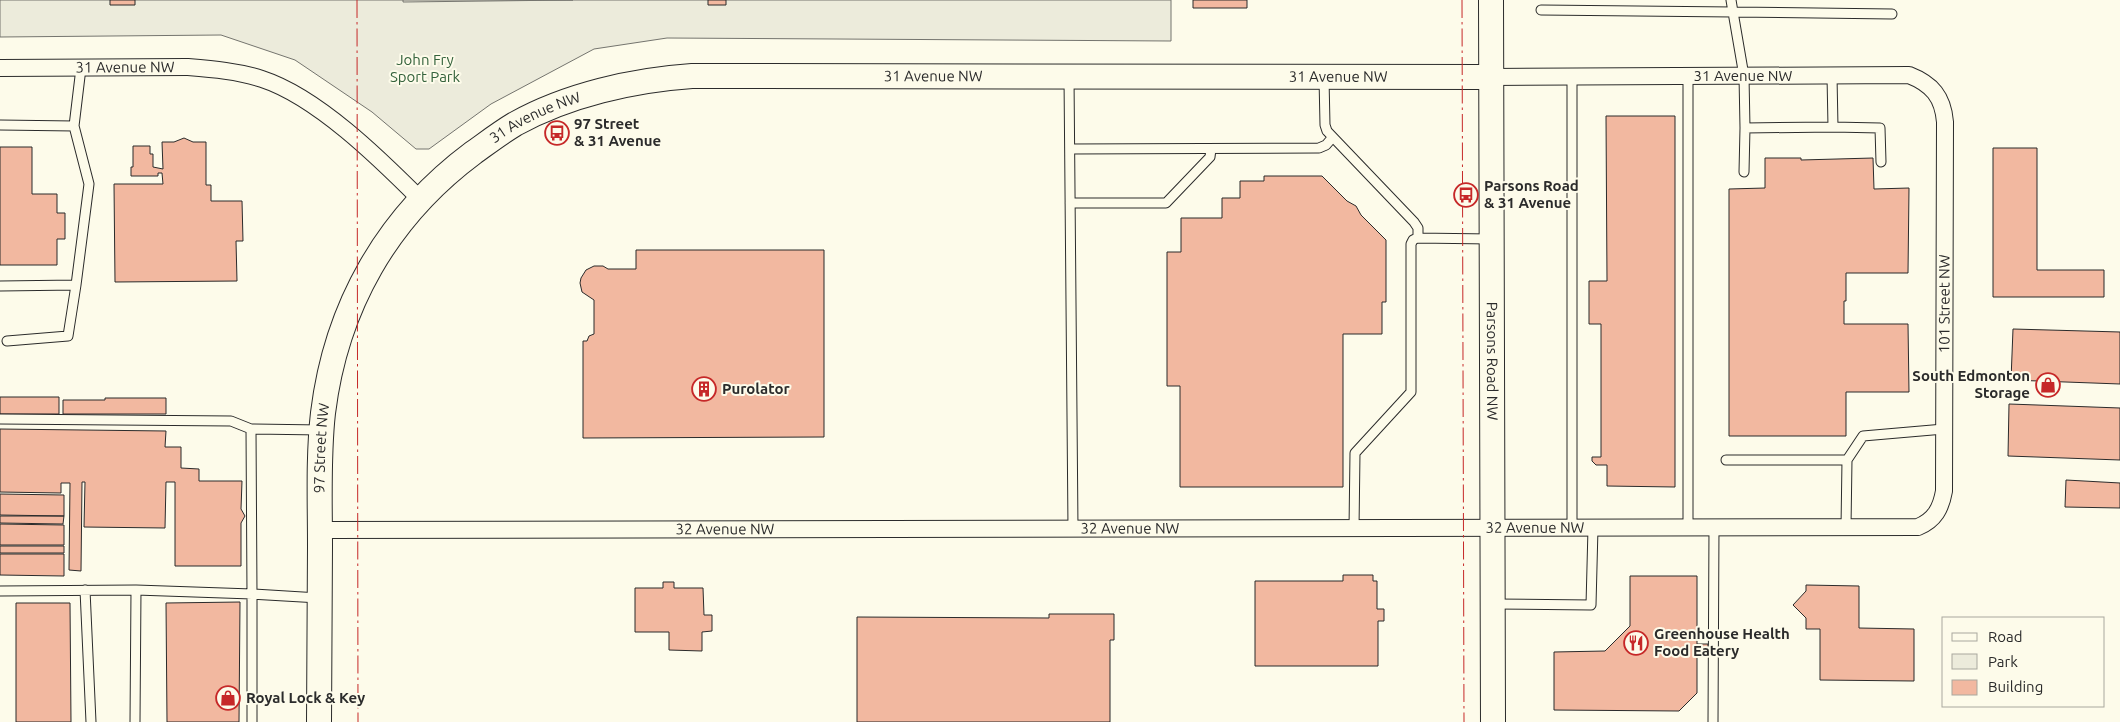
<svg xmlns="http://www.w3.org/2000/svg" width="2120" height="722" viewBox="0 0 2120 722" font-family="Ubuntu,sans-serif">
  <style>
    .green { fill: #ecebdb; stroke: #74746e }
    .parking { fill: #eceadb; stroke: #74746e }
    .building { fill: #f2b8a0; stroke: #2b2b2b }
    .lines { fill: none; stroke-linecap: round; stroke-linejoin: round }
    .lane-casing { stroke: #2b2b2b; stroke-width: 11 }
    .street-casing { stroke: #2b2b2b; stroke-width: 18 }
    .secondary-casing { stroke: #2b2b2b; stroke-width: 26 }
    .lane { stroke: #fdfbea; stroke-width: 9 }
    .street { stroke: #fdfbea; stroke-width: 16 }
    .secondary { stroke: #fdfbea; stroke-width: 24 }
    .power { stroke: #c62828; stroke-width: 1; stroke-dasharray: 18 4 2.5 4; stroke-linecap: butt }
    .labels { text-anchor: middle; stroke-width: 4; stroke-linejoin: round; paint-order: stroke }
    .park-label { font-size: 15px; fill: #34623c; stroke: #fdfbea }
    .street-label { font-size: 15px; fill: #2b2b2b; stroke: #fdfbea }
    .poi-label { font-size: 15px; font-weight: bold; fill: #2b2b2b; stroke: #fdfbea; text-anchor: start }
  </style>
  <rect width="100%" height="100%" fill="#fdfbea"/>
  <!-- green -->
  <path class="green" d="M 0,0 L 1171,0 L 1171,41 L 667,38 L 594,49 L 491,104 L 429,149 L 416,149 L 372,112 L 295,60 L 221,35 L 0,37 Z"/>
  <!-- parking -->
  <path class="parking" d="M 403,0 L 573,0 L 403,2 Z"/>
  <!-- building -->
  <path class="building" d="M 110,0 L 135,0 L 135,5 L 110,5 Z
    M 708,0 L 726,0 L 726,5 L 708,5 Z
    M 1193,0 L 1247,0 L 1247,8 L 1193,8 Z
    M 1606,116 L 1675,116 L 1675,487 L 1607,486 L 1607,465 L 1596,465 L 1592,461 L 1592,457 L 1601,457 L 1601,324 L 1589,324 L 1589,281 L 1607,281 Z
    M 184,138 L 193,142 L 206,142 L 206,185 L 211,185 L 211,201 L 242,201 L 243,241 L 236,241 L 237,281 L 115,282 L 114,184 L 163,184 L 162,173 L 158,173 L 158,176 L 131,176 L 131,167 L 133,167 L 133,146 L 150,146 L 150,154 L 153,154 L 153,167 L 163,169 L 162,142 L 174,142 Z
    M 0,147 L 32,147 L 32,194 L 57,194 L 57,213 L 65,213 L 65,239 L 57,239 L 57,265 L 0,265 Z
    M 1993,148 L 2037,148 L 2037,270 L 2104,270 L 2104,297 L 1993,297 Z
    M 1765,158 L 1801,158 L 1801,160 L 1873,158 L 1874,189 L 1909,188 L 1908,273 L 1846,273 L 1846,301 L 1844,301 L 1844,324 L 1908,324 L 1909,392 L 1846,392 L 1846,436 L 1729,436 L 1729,189 L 1765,188 Z
    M 1264,176 L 1322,176 L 1347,201 L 1356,206 L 1361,215 L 1386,240 L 1386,302 L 1382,302 L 1382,334 L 1343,334 L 1343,487 L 1180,487 L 1180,386 L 1167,386 L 1167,252 L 1181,252 L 1181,218 L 1222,218 L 1222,198 L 1240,198 L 1240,181 L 1264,181 Z
    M 636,250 L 824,250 L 824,437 L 583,438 L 583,341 L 587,341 L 589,336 L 594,334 L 594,300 L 582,292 L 580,283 L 581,278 L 586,270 L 594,266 L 603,266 L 608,269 L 636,269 Z
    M 2013,329 L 2120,332 L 2120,384 L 2011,380 Z
    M 0,397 L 59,397 L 59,414 L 0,414 Z
    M 105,398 L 166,398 L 166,414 L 63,414 L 63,400 L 105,400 Z
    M 2009,404 L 2120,408 L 2120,460 L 2008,456 Z
    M 0,429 L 166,431 L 165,447 L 181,447 L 181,468 L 199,469 L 199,481 L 242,481 L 241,509 L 245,516 L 241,523 L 241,566 L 175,566 L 175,482 L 166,482 L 165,528 L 84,527 L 85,482 L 82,482 L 81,571 L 69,570 L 70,483 L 61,483 L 61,493 L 0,492 Z
    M 2066,480 L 2120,483 L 2120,508 L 2065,507 Z
    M 0,494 L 64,495 L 64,516 L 0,515 Z
    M 0,516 L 64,516 L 63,524 L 0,523 Z
    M 0,524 L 64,525 L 64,545 L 0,545 Z
    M 0,546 L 64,546 L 64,553 L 0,553 Z
    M 0,554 L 64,554 L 64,576 L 0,575 Z
    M 1343,575 L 1373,575 L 1373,581 L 1377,581 L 1377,609 L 1384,609 L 1384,621 L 1378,621 L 1378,666 L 1255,666 L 1255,581 L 1343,581 Z
    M 1630,576 L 1697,576 L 1697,644 L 1708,644 L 1708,656 L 1697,656 L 1697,693 L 1679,711 L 1554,710 L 1554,652 L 1605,651 L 1630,626 Z
    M 663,582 L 674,582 L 674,588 L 703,588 L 704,615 L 712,615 L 712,631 L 702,632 L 702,651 L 669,650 L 669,632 L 635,632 L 635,588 L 663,588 Z
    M 1806,585 L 1859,586 L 1859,628 L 1914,629 L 1914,681 L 1820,680 L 1820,629 L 1806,629 L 1806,618 L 1793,605 L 1806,591 Z
    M 240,602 L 239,722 L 167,722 L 166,603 Z
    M 16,603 L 70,603 L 71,722 L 16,722 Z
    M 1049,614 L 1114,614 L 1114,640 L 1110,640 L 1110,722 L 857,722 L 857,617 L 1049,618 Z"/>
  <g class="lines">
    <!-- lane casing -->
    <g class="lane-casing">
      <path id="lane" d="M 1731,0 L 1733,12 L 1892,14
        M 1541,10 L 1733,12 L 1744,76 L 1745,128 L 1833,127 L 1832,76
        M 1069,77 L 1073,529
        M 1572,77 L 1572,528
        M 1324,78 L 1325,125 L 1327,131 L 1414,222 L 1418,228 L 1418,238
        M 0,125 L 74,126 L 81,68
        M 1833,127 L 1880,128 L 1881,162
        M 1070,149 L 1319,148 L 1326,145 L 1332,138
        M 1744,172 L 1745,128
        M 1070,203 L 1166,203 L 1210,157 L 1211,149
        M 0,286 L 76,285 L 89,184 L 74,126
        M 7,341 L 68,336 L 76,285
        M 0,419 L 231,421 L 251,429 L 252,594 L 319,598
        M 251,429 L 321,430
        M 1726,460 L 1847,460 L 1846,527
        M 1847,460 L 1863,436 L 1944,429
        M 1688,528 L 1688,76
        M 1354,529 L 1355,453 L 1411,392 L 1411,244 L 1413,240 L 1417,238 L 1491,239
        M 85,590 L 91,722
        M 136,590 L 252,594 L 252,722
        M 0,591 L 136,590 L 135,722
        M 1494,604 L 1591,605 L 1593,528
        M 1713,722 L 1714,527"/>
    </g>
    <!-- street casing -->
    <g class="street-casing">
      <g id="street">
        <path id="s1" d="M 0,68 L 187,67 C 212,69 238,71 262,79 C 317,97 379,158 420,199"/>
        <path id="s2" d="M 320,530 L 1918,527 C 1935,520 1941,508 1944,491 L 1945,122 C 1943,97 1932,84 1909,75 L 1491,77"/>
      </g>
    </g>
    <!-- secondary casing -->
    <g class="secondary-casing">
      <g id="secondary">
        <path id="s3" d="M 1491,0 L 1493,722"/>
        <path id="s4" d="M 319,722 C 319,663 320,605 320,546 C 320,502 318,457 323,413 C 336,307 387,217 473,153 C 487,143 500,133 515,124 C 567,95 633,80 692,76 L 1491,77"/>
      </g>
    </g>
    <!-- lane -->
    <use href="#lane" class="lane"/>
    <!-- street -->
    <use href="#street" class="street"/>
    <!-- secondary -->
    <use href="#secondary" class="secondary"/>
    <!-- power -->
    <path class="power" d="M 357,0 L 358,722
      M 1462,0 L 1464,722"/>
  </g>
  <!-- icons -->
  <defs>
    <g id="bus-ring" transform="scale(1.25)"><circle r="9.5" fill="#fdfbea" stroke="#c62828" stroke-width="1.5"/><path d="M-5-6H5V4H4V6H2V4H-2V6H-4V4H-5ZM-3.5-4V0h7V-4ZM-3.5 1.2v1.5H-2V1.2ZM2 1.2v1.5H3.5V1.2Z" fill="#c62828"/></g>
    <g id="shop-ring" transform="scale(1.25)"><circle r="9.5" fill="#fdfbea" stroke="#c62828" stroke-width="1.5"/><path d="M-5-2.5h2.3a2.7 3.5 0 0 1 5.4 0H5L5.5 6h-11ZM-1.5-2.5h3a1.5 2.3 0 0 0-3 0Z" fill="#c62828"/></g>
    <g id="building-ring" transform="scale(1.25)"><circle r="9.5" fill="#fdfbea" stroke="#c62828" stroke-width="1.5"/><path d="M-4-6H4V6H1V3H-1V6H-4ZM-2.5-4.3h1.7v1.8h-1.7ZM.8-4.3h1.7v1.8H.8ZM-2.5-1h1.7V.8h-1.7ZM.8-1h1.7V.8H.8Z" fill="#c62828"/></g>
    <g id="restaurant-ring" transform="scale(1.25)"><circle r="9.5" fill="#fdfbea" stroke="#c62828" stroke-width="1.5"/><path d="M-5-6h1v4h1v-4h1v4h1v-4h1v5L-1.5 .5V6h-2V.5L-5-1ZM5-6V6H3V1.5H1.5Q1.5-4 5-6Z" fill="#c62828"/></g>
  </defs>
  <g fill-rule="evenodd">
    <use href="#bus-ring" x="557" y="133"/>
    <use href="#bus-ring" x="1466" y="195"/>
    <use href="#shop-ring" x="2048" y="385"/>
    <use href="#building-ring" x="704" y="389"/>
    <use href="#restaurant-ring" x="1636" y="643"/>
    <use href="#shop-ring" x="228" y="698"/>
  </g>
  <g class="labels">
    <!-- park labels -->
    <g class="park-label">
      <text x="425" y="65">John Fry<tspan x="425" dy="17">Sport Park</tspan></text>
    </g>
    <!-- street labels -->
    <g class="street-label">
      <text dy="5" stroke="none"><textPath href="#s1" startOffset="125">31 Avenue NW</textPath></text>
      <text x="1743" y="81">31 Avenue NW</text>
      <text dy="5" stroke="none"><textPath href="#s4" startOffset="1095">31 Avenue NW</textPath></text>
      <text dy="5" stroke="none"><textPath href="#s4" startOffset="1500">31 Avenue NW</textPath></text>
      <text dy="5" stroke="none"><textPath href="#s4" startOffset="690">31 Avenue NW</textPath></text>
      <text dy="5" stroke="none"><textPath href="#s2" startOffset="1832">101 Street NW</textPath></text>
      <text dy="5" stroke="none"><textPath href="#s3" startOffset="361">Parsons Road NW</textPath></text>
      <text dy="5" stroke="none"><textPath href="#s4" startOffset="274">97 Street NW</textPath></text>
      <text dy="5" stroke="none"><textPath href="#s2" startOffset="1215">32 Avenue NW</textPath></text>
      <text dy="5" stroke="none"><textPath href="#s2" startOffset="810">32 Avenue NW</textPath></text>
      <text dy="5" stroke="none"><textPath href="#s2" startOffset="405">32 Avenue NW</textPath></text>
    </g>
    <!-- poi labels -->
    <g class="poi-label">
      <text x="574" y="129">97 Street<tspan x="574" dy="17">&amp; 31 Avenue</tspan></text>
      <text x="1484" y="191">Parsons Road<tspan x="1484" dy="17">&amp; 31 Avenue</tspan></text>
      <text x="2030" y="381" text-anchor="end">South Edmonton<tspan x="2030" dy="17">Storage</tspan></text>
      <text x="722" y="394">Purolator</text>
      <text x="1654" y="639">Greenhouse Health<tspan x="1654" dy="17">Food Eatery</tspan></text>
      <text x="246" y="703">Royal Lock &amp; Key</text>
    </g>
  </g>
  <!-- legend -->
  <rect x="1942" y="617" width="162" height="90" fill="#fdfbea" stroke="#a9a89e"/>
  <rect x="1952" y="633" width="25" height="8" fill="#fdfbea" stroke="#a9a89e"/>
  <text x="1988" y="642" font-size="15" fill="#2b2b2b">Road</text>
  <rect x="1952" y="654" width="25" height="15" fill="#ecebdb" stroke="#a9a89e"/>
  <text x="1988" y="667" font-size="15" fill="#2b2b2b">Park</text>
  <rect x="1952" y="680" width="25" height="15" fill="#f2b8a0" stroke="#a9a89e"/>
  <text x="1988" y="692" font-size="15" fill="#2b2b2b">Building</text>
</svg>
